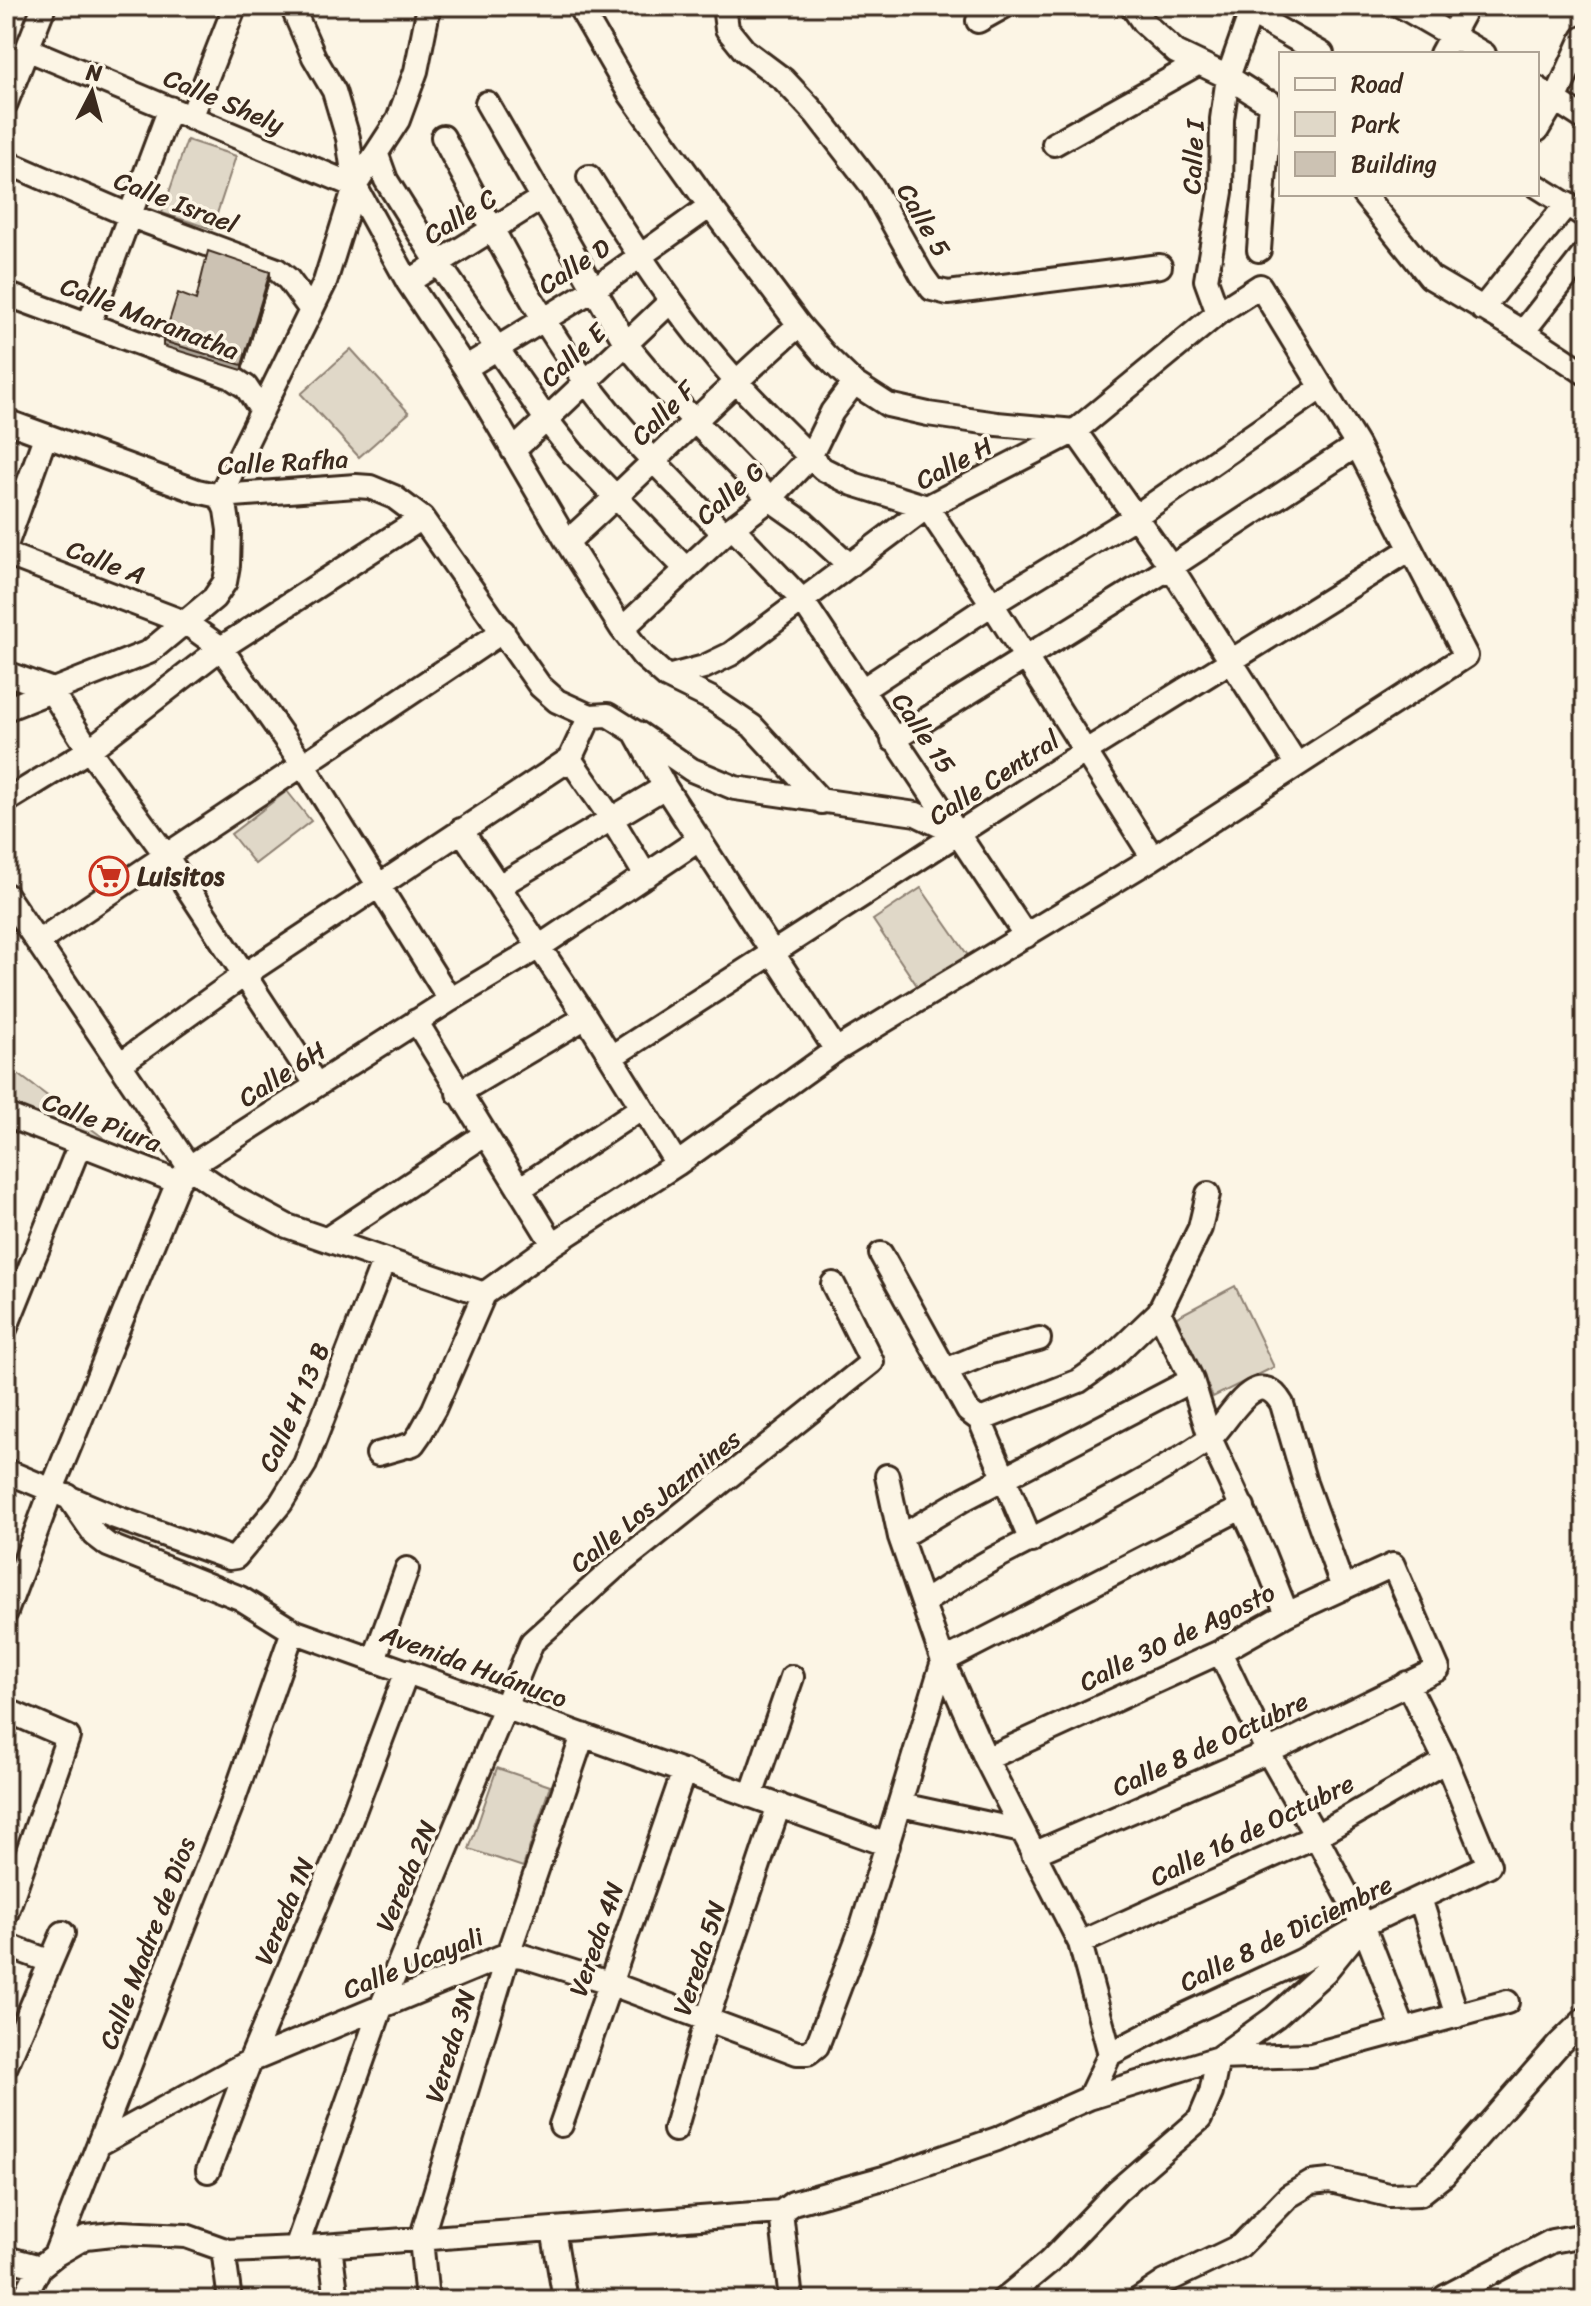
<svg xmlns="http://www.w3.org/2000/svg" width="1591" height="2306" viewBox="0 0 1591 2306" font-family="Sriracha,sans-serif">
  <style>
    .green { fill: #e0d8c8; stroke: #8e8173; stroke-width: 2 }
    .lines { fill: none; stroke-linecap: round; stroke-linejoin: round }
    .minor-casing { stroke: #3b2a1e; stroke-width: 28 }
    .minor { stroke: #fcf5e5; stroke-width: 22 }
    .wall { fill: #afa79a; stroke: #3b2a1e; stroke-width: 2 }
    .shaded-wall { fill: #8f887d; stroke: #3b2a1e; stroke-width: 2 }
    .building { fill: #ccc2b3; stroke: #3b2a1e; stroke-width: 2 }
    .labels { text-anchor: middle; stroke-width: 7; stroke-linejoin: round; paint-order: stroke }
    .street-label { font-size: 26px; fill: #3b2a1e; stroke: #fcf5e5 }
    .poi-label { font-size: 26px; font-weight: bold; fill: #3b2a1e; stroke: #fcf5e5; text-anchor: start }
  </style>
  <rect width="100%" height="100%" fill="#fcf5e5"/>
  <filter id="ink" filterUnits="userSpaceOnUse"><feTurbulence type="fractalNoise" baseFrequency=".0125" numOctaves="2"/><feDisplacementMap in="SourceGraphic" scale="16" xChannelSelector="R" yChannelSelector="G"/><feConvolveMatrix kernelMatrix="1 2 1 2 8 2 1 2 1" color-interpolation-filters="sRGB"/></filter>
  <g filter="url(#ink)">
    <!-- green -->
    <path class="green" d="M 187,140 L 236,156 L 212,229 L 162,213 Z
      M 351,349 L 409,413 L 359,457 L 301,394 Z
      M 287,791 L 311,821 L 255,864 L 231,834 Z
      M 921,888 L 969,957 L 920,990 L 873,920 Z
      M 6,1065 L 109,1142 L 6,1103 Z
      M 1235,1286 L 1274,1367 L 1213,1397 L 1175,1318 Z
      M 497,1768 L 550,1786 L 523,1867 L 469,1849 Z"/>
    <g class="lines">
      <!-- minor casing -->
      <g class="minor-casing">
        <path id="minor" d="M 579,6 L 630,94 L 710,206 L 799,325 L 825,355 L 854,383 L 888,405 L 928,414 L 997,424 L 1075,431 L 1171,567 L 1297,765
          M 724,6 L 727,29 L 744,50 L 784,80 L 816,114 L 872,186 L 922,275 L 932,289 L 948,293 L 1160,266
          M 1132,6 L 1143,22 L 1176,52 L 1228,77 L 1281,111
          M 1401,6 L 1484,54
          M 293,9 L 314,57 L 334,91 L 348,138 L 355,186 L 408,282 L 465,368 L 567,542 L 622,629 L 643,656 L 667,677 L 712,699 L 752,726 L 822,802
          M 1250,13 L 1322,54
          M 978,21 L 1005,6
          M 27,49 L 355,186
          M 1441,54 L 1467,6
          M 1537,88 L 1585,119
          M 6,103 L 44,6
          M 487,103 L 626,344 L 660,385 L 770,499 L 804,523 L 848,564
          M 191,118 L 235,6
          M 1537,130 L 1555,100 L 1583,38
          M 443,137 C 496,235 546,339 619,423 C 652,462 690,497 724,534
          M 1054,144 L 1199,63
          M 377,155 L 386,180 L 438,263 L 546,419 L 573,453 L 686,569
          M 6,162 L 131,216 L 277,270 L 288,279 L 311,310
          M 589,177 C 634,248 680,320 737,382 C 760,408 786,432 810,457 L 823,469 L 853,484 L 927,507 L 992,604 L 1153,858
          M 1537,186 L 1585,216
          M 1363,194 L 1430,277 L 1523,332 L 1585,373
          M 1259,250 L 1270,102
          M 408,282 L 542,198
          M 6,294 L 231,377 L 246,387 L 262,411
          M 1482,309 L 1567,204
          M 1218,313 L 1206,280 L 1221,192 L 1222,119 L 1228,77 L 1253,6
          M 89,324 L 170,108
          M 1523,332 L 1585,253
          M 465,368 L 594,289 L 710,206
          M 6,421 L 197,491 L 220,496 L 356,486 L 370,487 L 394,497 L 422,518 L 540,686 L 557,701 L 590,716 L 608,715 L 635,732 L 665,787 L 836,1050
          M 513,451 L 671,301
          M 733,528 L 802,600 L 1026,936
          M 567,542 C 646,471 719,394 799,325
          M 6,545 L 45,437
          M 6,554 L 186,623 L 221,648 L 304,766 L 450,1000
          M 622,629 L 724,534 L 770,499 L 810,457 L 832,412 L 854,383
          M 6,673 L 50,689 L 89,750 L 165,854 L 316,1084
          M 862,690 L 992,604 L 1136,516 L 1322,387
          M 6,709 L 149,652 L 214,598 L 225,582 L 228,565 L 229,530 L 226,510 L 220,496 L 325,282 L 355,186 L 398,120 L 416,71 L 429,6
          M 638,733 L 692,770 L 735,788 L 916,814 L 958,834
          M 893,740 L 1171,567 L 1357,445
          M 570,759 L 611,818 L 646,876
          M 6,801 L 89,750 L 221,648 L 422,518
          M 461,830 L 586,1017 L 677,1164
          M 499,886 L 665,787
          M 6,895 L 189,1167 L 231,1196 L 287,1226 L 484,1294
          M 38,942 C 192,836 349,736 503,631
          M 416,1021 L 553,1244
          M 611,1057 L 1086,751 L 1409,550
          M 120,1064 L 244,975 L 570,759 L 590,716
          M 458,1093 L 586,1017
          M 6,1115 L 178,1182
          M 521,1188 L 641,1108
          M 327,1239 L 484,1135
          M 881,1254 L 968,1411 L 980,1420 L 1031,1541
          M 1159,1312 L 1192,1380 L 1210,1438 L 1262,1551 L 1287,1614
          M 6,1327 L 80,1144
          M 946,1370 L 987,1353 L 1039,1339
          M 980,1420 L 1079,1381 L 1110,1359 L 1159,1312 L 1200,1228 L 1208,1194
          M 378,1454 L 413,1444 L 420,1434 L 434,1409 L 484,1294 L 553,1244 L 677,1164 L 836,1050 L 1153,858 L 1466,656 L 1357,445 L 1260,286 L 1218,313 L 1075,431 L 927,507 L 731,654 L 704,667 L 667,677
          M 6,1471 L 115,1517 L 229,1558 L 236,1557 L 281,1503 L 305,1464 L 384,1260
          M 887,1476 L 900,1537 L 943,1661 L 986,1759 L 1080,1943 L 1110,2054 L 1089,2098
          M 68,1496 L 95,1535 L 108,1545 L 240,1598 L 293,1631 L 888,1845
          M 900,1537 L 964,1499 L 1192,1380
          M 924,1602 C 948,1587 972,1570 997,1557 C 1068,1520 1140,1486 1207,1441 C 1226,1428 1255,1358 1282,1404 L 1305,1483 L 1343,1588
          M 6,1612 L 52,1489 L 178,1182 L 189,1167 L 450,1000 L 539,947 L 700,839
          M 1220,1652 L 1268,1752 L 1316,1836 L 1363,1925 L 1404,2030
          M 374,1660 L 407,1569
          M 6,1710 L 68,1737 L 6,1914
          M 986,1759 L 1220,1652 L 1287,1614 L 1393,1565 L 1438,1669 L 1268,1752 L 1033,1854
          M 751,1796 L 792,1677
          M 901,1805 L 1022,1831
          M 1420,1898 L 1457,2016
          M 1080,1943 L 1316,1836 L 1446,1761
          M 6,1945 L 49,1961
          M 1110,2054 L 1185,2015 L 1301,1961 L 1363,1925 L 1489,1865 L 1446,1761 L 1407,1683
          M 6,2066 L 63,1933
          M 561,2125 L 684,1771
          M 675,2130 L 707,2019 L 779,1805
          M 99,2144 L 250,2061 L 508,1954 L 523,1956 L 609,1983 L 797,2053 L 808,2053 L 817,2046 L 862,1927 L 943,1661 L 1243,1507
          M 208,2171 L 250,2061 L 339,1851 L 407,1671
          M 781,2212 L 791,2300
          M 553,2229 L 565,2300
          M 330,2246 L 337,2300
          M 296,2248 L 382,2005 L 532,1642 L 613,1569 L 872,1362 L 833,1284
          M 223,2249 L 230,2300
          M 55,2255 L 86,2237 L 121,2233 L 186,2236 L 228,2251 L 296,2248 L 781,2212 L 793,2203 L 887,2177 L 997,2139 L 1089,2098 L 1218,2058 L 1275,2017 L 1325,1972 L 1363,1925
          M 6,2258 L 40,2267
          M 23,2300 L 40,2267 L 55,2255 L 232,1804 L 293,1631
          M 427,2300 L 421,2239 L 508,1954 L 583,1735
          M 1003,2300 L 1049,2262 L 1117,2191 L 1200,2119 L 1211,2093 L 1218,2058 L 1311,2055 L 1507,2002
          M 1138,2300 L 1165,2282 L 1240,2246 L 1289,2196 L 1311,2183 L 1330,2181 L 1389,2195 L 1420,2194 L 1444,2175 L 1560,2043 L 1585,2019
          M 1443,2300 L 1445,2297 L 1552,2241 L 1585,2235"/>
      </g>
      <!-- minor -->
      <use href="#minor" class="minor"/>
    </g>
    <!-- wall -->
    <path class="wall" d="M 270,277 L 242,370 L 163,346 L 163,341 L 196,300 Z"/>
    <!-- shaded-wall -->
    <path class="shaded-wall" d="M 270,272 L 270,277 L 242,370 L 242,365 Z"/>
    <!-- building -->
    <path class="building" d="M 208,251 L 270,272 L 242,365 L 163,341 L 178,293 L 196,300 Z"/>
  </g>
  <!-- icons -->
  <defs>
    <g id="supermarket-ring" transform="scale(2)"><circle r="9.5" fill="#fcf5e5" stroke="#c8321e" stroke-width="1.5"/><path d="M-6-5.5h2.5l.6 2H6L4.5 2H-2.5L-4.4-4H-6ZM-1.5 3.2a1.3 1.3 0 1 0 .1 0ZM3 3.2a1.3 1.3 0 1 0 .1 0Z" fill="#c8321e"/></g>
  </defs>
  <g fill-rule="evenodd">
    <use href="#supermarket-ring" x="109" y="876"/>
  </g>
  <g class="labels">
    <!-- street labels -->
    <g class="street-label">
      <text transform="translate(224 101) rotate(23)" y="9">Calle Shely</text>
      <text transform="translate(1193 157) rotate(-87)" y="9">Calle I</text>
      <text transform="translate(176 202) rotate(21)" y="9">Calle Israel</text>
      <text transform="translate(460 216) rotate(-32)" y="9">Calle C</text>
      <text transform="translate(924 220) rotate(60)" y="9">Calle 5</text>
      <text transform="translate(574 266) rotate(-33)" y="9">Calle D</text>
      <text transform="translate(150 318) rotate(21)" y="9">Calle Maranatha</text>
      <text transform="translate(573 355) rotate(-43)" y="9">Calle E</text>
      <text transform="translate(663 413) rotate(-45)" y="9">Calle F</text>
      <text transform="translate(283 462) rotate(-3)" y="9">Calle Rafha</text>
      <text transform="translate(954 463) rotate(-28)" y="9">Calle H</text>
      <text transform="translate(730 493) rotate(-41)" y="9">Calle G</text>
      <text transform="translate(106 562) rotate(21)" y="9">Calle A</text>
      <text transform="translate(924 733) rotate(56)" y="9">Calle 15</text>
      <text transform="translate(994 778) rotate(-33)" y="9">Calle Central</text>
      <text transform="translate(282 1074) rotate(-33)" y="9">Calle 6H</text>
      <text transform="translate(102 1122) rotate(21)" y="9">Calle Piura</text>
      <text transform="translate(294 1407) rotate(-66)" y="9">Calle H 13 B</text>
      <text transform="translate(655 1501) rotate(-39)" y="9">Calle Los Jazmines</text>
      <text transform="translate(1177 1637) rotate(-26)" y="9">Calle 30 de Agosto</text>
      <text transform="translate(474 1666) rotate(20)" y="9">Avenida Huánuco</text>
      <text transform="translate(1210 1744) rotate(-25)" y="9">Calle 8 de Octubre</text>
      <text transform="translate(1252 1830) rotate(-26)" y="9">Calle 16 de Octubre</text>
      <text transform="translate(406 1876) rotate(-67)" y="9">Vereda 2N</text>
      <text transform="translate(284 1911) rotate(-67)" y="9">Vereda 1N</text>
      <text transform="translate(1286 1933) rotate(-26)" y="9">Calle 8 de Diciembre</text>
      <text transform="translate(596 1939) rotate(-71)" y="9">Vereda 4N</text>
      <text transform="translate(147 1943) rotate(-69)" y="9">Calle Madre de Dios</text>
      <text transform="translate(699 1958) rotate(-72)" y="9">Vereda 5N</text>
      <text transform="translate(413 1963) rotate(-22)" y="9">Calle Ucayali</text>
      <text transform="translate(450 2046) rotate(-73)" y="9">Vereda 3N</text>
    </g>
    <!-- poi labels -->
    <g class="poi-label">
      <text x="137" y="885">Luisitos</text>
    </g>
  </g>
  <!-- margin -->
  <rect width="1591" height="2306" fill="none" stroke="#fcf5e5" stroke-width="32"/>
  <rect x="16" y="16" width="1559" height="2274" fill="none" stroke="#3b2a1e" stroke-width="3" filter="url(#ink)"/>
  <!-- legend -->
  <rect x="1279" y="52" width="260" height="144" fill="#fcf5e5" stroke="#afa495" stroke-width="2"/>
  <rect x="1295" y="78" width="40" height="12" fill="#fcf5e5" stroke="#afa495" stroke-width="2"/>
  <text x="1351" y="92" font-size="24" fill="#3b2a1e">Road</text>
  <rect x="1295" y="112" width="40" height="24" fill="#e0d8c8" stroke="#afa495" stroke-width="2"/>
  <text x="1351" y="132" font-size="24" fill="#3b2a1e">Park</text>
  <rect x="1295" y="152" width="40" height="24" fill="#ccc2b3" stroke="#afa495" stroke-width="2"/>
  <text x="1351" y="172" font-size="24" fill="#3b2a1e">Building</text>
  <!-- north arrow -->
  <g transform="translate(92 92) rotate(6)" stroke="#fcf5e5" stroke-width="6" paint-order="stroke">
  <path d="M0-6L14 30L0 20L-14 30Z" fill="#3b2a1e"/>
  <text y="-12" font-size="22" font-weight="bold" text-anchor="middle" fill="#3b2a1e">N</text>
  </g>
</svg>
